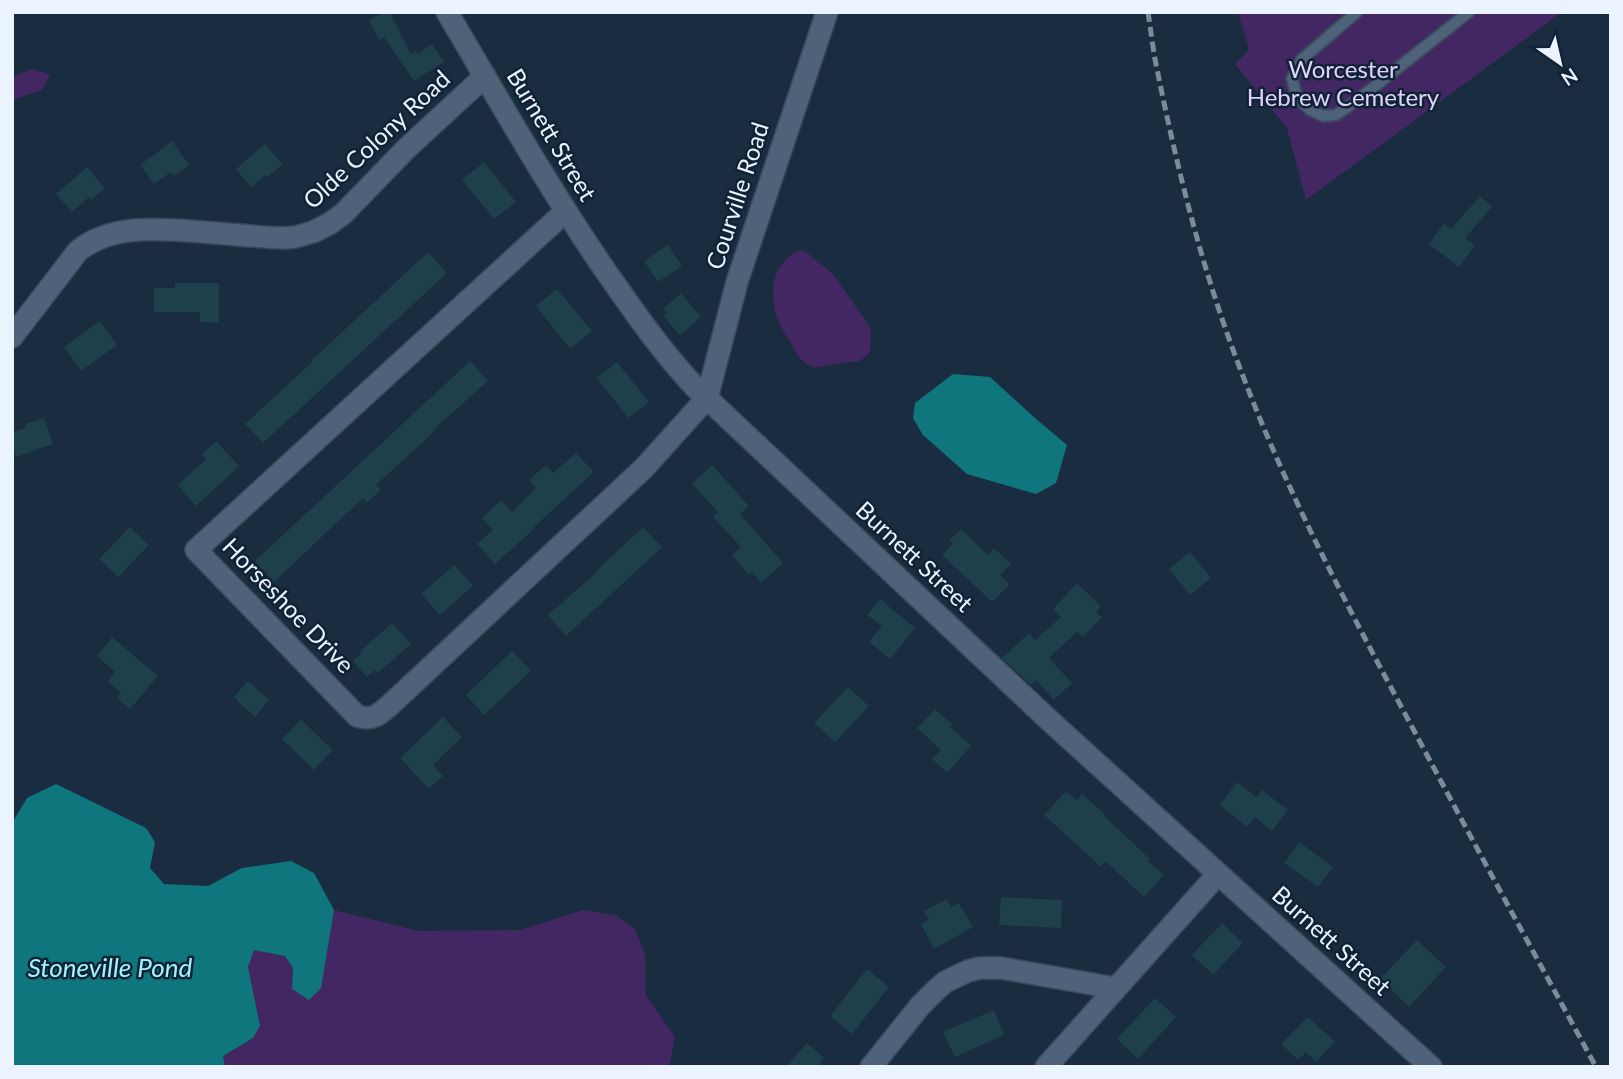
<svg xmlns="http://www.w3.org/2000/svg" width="1623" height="1079" viewBox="0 0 1623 1079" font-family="Lato,sans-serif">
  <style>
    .green { fill: #432763 }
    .water { fill: #10767e }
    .building { fill: #1e3f4c }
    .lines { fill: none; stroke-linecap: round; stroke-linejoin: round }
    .lane-casing { stroke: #3b4a5a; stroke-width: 14 }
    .street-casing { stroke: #3b4a5a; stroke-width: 24 }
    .lane { stroke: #4e6279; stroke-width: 10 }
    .street { stroke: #4e6279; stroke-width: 21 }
    .rail { stroke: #7d8a9a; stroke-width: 5; stroke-dasharray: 10 5; stroke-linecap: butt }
    .labels { text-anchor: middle; stroke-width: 5; stroke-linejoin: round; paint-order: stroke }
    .park-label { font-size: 24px; fill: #e0d2f9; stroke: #102236 }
    .street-label { font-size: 24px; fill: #eaf3fe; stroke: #102236 }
    .water-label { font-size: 26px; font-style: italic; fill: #a0f4fb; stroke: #102236 }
  </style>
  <rect width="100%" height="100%" fill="#1a2c40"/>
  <!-- green -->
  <path class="green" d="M 1238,12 L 1562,12 L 1306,200 L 1287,128 L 1235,64 L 1249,50 Z
    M 33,69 L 46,73 L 50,75 L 42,90 L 12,100 L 12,77 Z
    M 798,251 L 805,251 L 833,274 L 868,324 L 871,331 L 870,352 L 860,361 L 817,367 C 802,366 798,355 791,343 C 787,336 782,330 779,323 C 768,297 770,265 798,251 Z
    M 334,910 L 419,931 L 520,930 L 583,910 L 616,915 L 635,929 L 645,955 L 646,995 L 675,1037 L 670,1063 L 665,1067 L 225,1067 L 223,1056 L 253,1038 L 260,1026 L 248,967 L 254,949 L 285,956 L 293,968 L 292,989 L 321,987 Z"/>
  <!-- water -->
  <path class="water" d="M 953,374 L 990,377 L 1035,418 L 1067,445 L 1056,483 L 1036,494 L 967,474 L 923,435 L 913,418 L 915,403 Z
    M 56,784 L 146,828 L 155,842 L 150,868 L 164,884 L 208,886 L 242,868 L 291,861 L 314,873 L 334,910 L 321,988 L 309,1000 L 292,989 L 293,968 L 285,956 L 254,950 L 248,967 L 260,1026 L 253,1038 L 223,1056 L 225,1067 L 12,1067 L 12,823 L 27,798 Z"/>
  <!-- building -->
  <path class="building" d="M 385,12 L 390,12 L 411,55 L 415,51 L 418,54 L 432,44 L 444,62 L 414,81 L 384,37 L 379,40 L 369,20 Z
    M 172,141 L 189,165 L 174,176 L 171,172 L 154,184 L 140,165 Z
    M 265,144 L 283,165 L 267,177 L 265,175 L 251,187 L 236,169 Z
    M 484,162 L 516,202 L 494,219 L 462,180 Z
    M 87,167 L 105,188 L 91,200 L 89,197 L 72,212 L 56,194 Z
    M 1480,196 L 1492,207 L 1465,238 L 1475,245 L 1459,267 L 1429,244 L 1444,223 L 1451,229 Z
    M 668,245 L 682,266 L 658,282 L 644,261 Z
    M 428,252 L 447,273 L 263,443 L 245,424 L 312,362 L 311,361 Z
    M 175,283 L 219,283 L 219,323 L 200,322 L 200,312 L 154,312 L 154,288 L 175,288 Z
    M 557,289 L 592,331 L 570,349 L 536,306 Z
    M 681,293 L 701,317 L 680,335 L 663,316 L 667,314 L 663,309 Z
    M 100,321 L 117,345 L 81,371 L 64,347 Z
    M 470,361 L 488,381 L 433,430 L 435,431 L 376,485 L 381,490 L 367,503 L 363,498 L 274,582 L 255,561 Z
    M 617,362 L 649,402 L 628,418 L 597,378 Z
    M 44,418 L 53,444 L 16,457 L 12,447 L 12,432 L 26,428 L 25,424 Z
    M 216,441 L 239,466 L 196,506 L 178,485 L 206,459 L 202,454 Z
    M 576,453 L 594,472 L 534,527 L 535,528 L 495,564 L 477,544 L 493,530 L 482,518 L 501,500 L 512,512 L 536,488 L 529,480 L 546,465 L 553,473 Z
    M 712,465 L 749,506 L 740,514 L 783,563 L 761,583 L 752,572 L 749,575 L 732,555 L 741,547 L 713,517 L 718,512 L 692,484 Z
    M 130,527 L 149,545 L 118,577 L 99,559 Z
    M 643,527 L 662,547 L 566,636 L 548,615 L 597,572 L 596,571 Z
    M 961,529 L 988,555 L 994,548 L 1011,564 L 1000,575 L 1010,584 L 992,602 L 942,555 L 953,544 L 949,540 Z
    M 1190,552 L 1211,578 L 1190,595 L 1169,569 Z
    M 454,565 L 473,586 L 440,615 L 421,594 Z
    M 1077,583 L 1101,606 L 1096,612 L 1102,617 L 1083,637 L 1077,632 L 1049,658 L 1072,683 L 1054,700 L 1036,680 L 1031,685 L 1002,658 L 1029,633 L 1035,640 L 1061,617 L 1053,609 Z
    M 880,599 L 915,628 L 890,659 L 869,642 L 882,626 L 867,615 Z
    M 392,623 L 411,644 L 378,673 L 375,670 L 367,677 L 353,661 L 362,653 L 360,651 Z
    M 112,637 L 158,676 L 130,709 L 117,698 L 121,693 L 108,681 L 115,672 L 97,656 Z
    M 512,651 L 531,671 L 484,715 L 466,695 Z
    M 248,681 L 269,700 L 255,717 L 237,701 L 238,700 L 234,697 Z
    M 848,687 L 869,706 L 835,742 L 814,723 Z
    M 935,709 L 952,724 L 950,727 L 971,746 L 947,773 L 932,759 L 941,750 L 917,728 Z
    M 443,717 L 462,737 L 433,765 L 443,776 L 429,789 L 400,758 Z
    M 301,720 L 333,750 L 314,770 L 282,739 Z
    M 1237,782 L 1256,797 L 1262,790 L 1288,810 L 1272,831 L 1255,817 L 1247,827 L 1220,805 Z
    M 1066,791 L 1077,800 L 1082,794 L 1105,814 L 1103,815 L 1150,859 L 1148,861 L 1164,875 L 1144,897 L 1105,861 L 1101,867 L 1044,815 Z
    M 1299,842 L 1333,867 L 1318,887 L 1284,863 Z
    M 1001,897 L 1062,900 L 1061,928 L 999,925 Z
    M 947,899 L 951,907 L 959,903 L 973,927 L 934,949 L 921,924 L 929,920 L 924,911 Z
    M 1222,923 L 1243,943 L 1213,975 L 1192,955 Z
    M 1417,940 L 1446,967 L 1409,1007 L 1380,979 Z
    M 867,969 L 889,987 L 852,1034 L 830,1016 Z
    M 1155,998 L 1176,1017 L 1138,1059 L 1117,1039 Z
    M 994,1010 L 1004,1035 L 955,1057 L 943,1032 Z
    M 1308,1017 L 1335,1042 L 1316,1062 L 1306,1052 L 1298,1060 L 1281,1044 Z
    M 807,1043 L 824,1058 L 817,1067 L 786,1067 Z"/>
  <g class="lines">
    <!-- lane casing -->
    <g class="lane-casing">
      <path id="lane" d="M 1357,12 L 1302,59 L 1292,79 L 1297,97 L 1310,110 L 1323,116 L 1336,115 L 1356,101 L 1469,12"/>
    </g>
    <!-- street casing -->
    <g class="street-casing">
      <path id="street" d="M 447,12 C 499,100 549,189 607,273 C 635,313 662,352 695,387 L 1049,720 L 1431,1067
        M 566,211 L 196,550 L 357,716 C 372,721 379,715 390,705 L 644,468 L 707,398 L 737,282 L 827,12
        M 12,337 L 78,251 C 112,223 162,229 203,232 C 230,234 257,237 284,238 L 295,237 L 313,232 L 329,224 L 343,214 L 407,148 L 485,76
        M 871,1067 L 920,1006 L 936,990 L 945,982 L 968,971 L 980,968 L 1001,968 L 1115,988
        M 1046,1067 L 1218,874"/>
    </g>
    <!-- lane -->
    <use href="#lane" class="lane"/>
    <!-- street -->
    <use href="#street" class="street"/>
    <!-- rail -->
    <path class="rail" d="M 1148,12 C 1151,31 1153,51 1157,69 C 1178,173 1204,277 1243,376 C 1289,497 1350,611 1411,725 C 1472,840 1534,953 1596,1067"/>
  </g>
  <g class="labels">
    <!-- park labels -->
    <g class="park-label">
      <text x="1343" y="78">Worcester<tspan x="1343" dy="28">Hebrew Cemetery</tspan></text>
    </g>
    <!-- street labels -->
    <g class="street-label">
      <text transform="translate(551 135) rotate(59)" y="8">Burnett Street</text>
      <text transform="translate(377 140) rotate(-43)" y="8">Olde Colony Road</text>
      <text transform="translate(738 196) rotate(-72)" y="8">Courville Road</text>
      <text transform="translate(914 557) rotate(43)" y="8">Burnett Street</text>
      <text transform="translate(288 606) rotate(46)" y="8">Horseshoe Drive</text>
      <text transform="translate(1331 941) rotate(42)" y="8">Burnett Street</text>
    </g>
    <!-- water labels -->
    <g class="water-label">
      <text x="110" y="977">Stoneville Pond</text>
    </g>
  </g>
  <!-- border -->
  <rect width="1623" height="1079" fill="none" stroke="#eaf3fe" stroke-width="28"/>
  <!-- north arrow -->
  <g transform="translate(1560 63) rotate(146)" stroke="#102236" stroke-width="5" paint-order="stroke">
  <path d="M0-5L12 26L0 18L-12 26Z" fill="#eaf3fe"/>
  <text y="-10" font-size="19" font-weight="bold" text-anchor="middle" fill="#eaf3fe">N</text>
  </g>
</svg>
